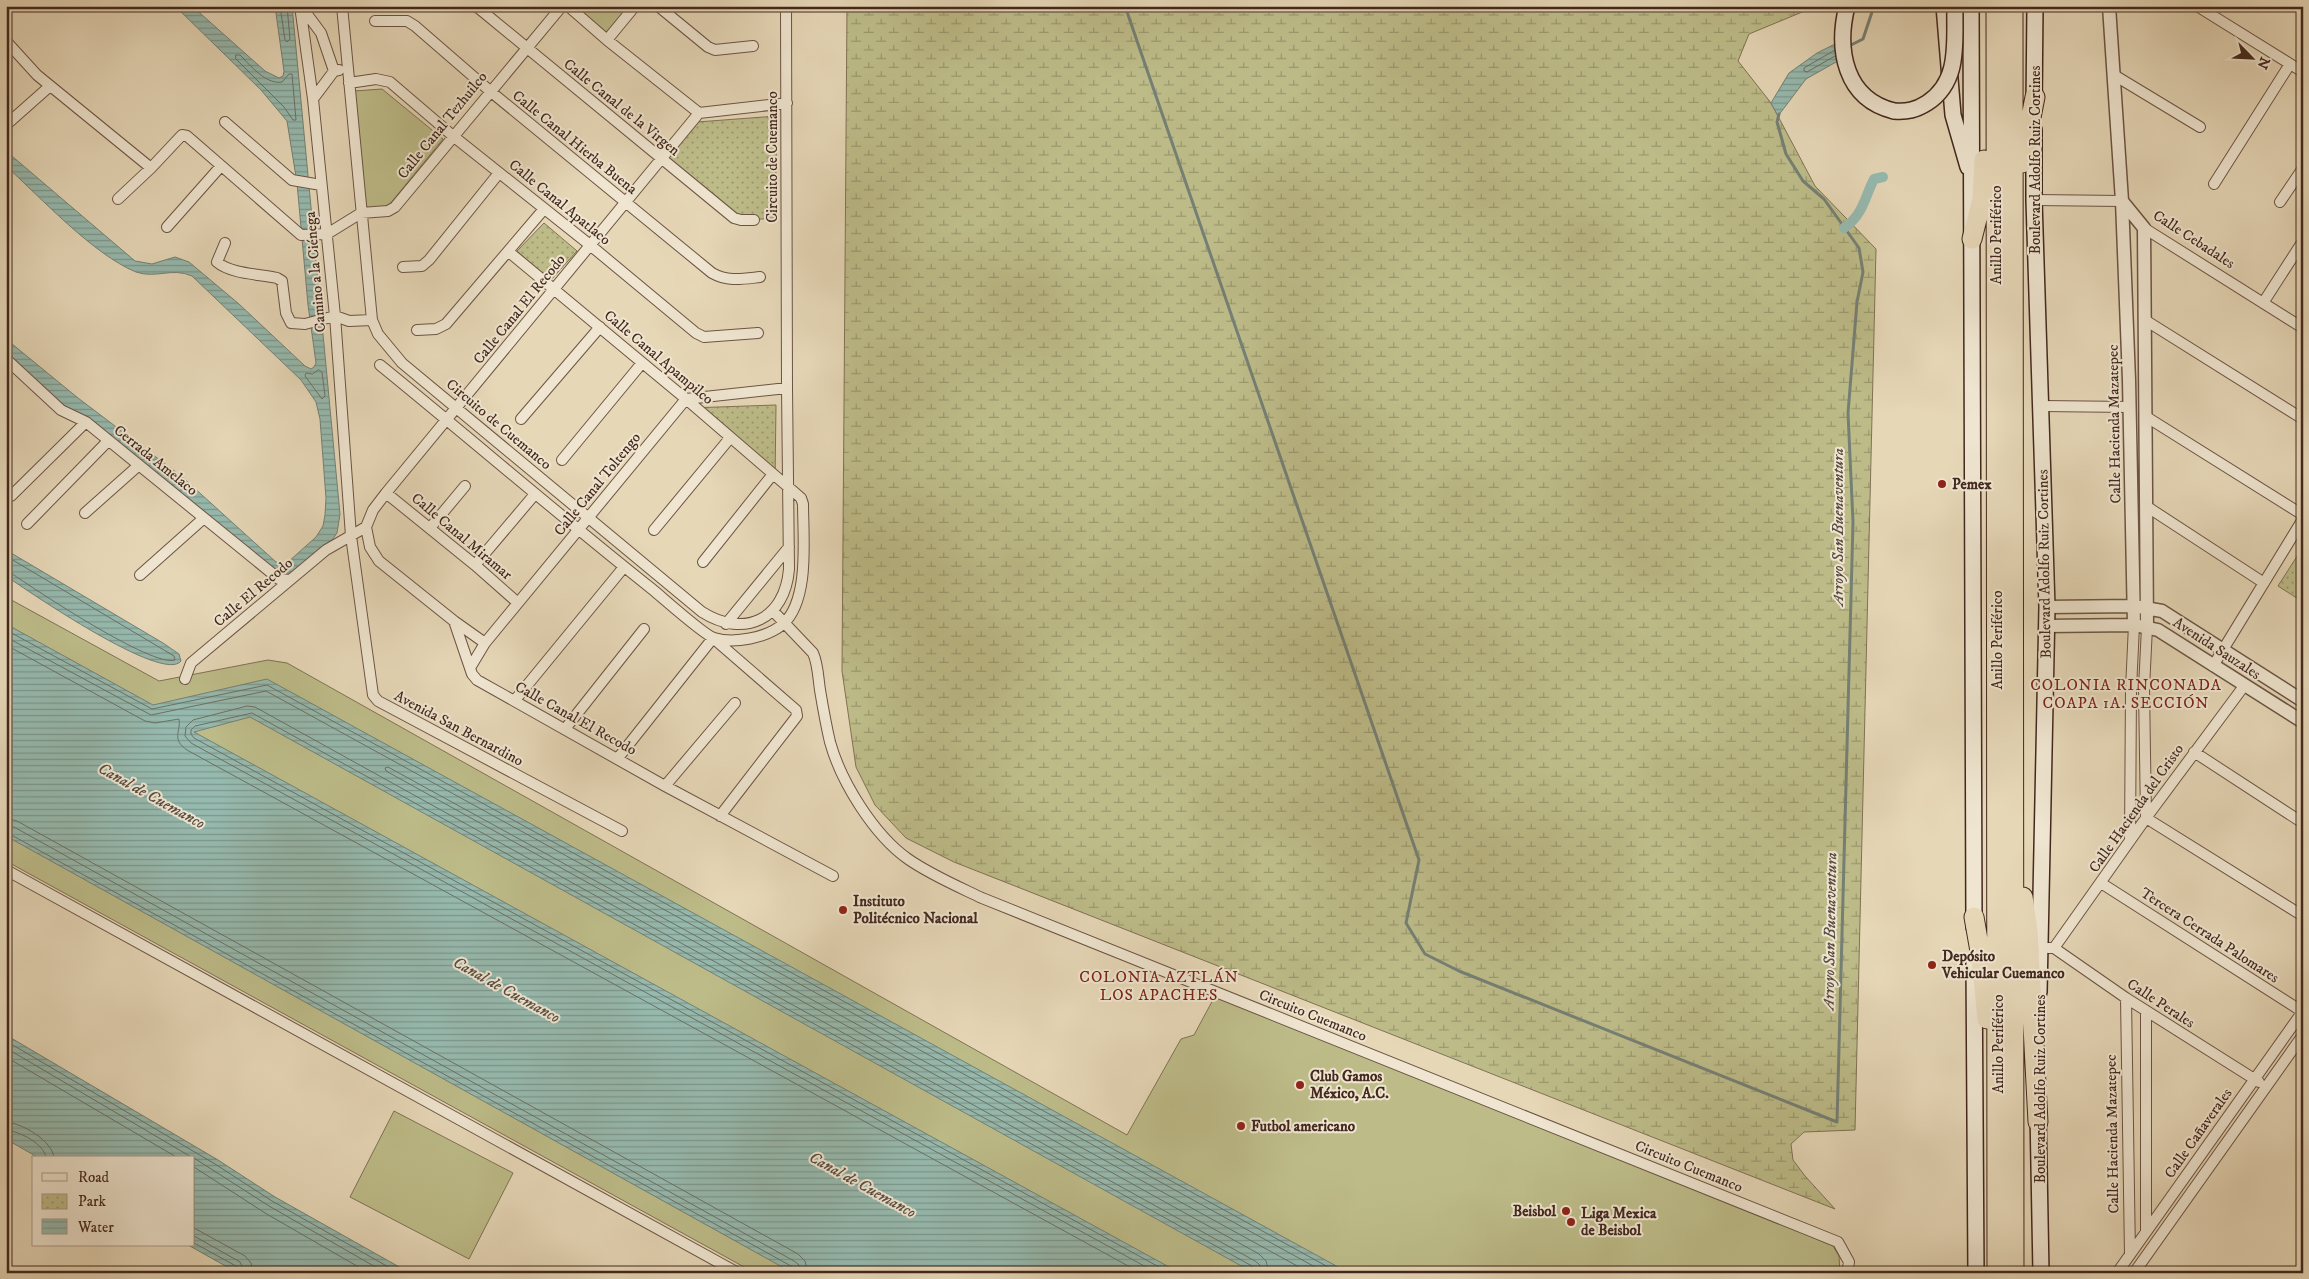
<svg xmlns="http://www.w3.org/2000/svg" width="2309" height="1279" viewBox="0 0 2309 1279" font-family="'IM FELL DW Pica',serif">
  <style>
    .green { fill: #bdbc89; stroke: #807254 }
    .wetland { fill: url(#wetland-marsh); stroke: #807254 }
    .park { fill: url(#park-dots); stroke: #807254 }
    .water { fill: url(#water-rules); stroke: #758075 }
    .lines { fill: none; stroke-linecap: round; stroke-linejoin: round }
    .shore { stroke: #6c7166; stroke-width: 1 }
    .stream { stroke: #758075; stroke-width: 3 }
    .canal { stroke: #96baaf; stroke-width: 10 }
    .minor-casing { stroke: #6c5444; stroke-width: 12 }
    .tertiary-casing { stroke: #6c5444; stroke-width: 15 }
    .secondary-casing { stroke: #43281e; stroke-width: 18 }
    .motorway-casing { stroke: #43281e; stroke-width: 21 }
    .minor { stroke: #efe5d0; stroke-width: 10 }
    .tertiary { stroke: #efe5d0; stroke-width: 12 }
    .secondary { stroke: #efe5d0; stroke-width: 15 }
    .motorway { stroke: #e6d7b7; stroke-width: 19 }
    .secondary-bridge-casing { stroke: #43281e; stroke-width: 18; stroke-linecap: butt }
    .secondary-bridge { stroke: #efe5d0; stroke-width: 15 }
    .poi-dot { fill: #8f2418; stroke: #efe5d0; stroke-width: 2 }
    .labels { text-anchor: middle; stroke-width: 4; stroke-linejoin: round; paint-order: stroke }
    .street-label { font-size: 15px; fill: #43281e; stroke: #efe5d0 }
    .poi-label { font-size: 15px; font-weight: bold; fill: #43281e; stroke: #efe5d0; text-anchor: start }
    .water-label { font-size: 16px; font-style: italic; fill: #584c42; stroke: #efe5d0 }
    .neighbourhood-label { font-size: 16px; letter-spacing: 1px; fill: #7a1f14; stroke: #efe5d0 }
  </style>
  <defs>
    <pattern id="wetland-marsh" width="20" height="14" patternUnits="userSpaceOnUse" patternTransform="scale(1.25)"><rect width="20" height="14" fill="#bdbc89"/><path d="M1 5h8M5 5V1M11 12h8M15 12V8" fill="none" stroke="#9b996f"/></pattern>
    <pattern id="park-dots" width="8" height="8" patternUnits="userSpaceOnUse" patternTransform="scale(1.25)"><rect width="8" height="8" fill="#bdbc89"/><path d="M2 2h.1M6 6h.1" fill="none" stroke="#9b996f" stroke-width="1.8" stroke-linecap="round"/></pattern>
    <pattern id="water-rules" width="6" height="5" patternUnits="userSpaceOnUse" patternTransform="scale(1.25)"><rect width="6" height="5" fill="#96baaf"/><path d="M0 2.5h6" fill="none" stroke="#7c978e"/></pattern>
  </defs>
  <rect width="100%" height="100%" fill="#e6d7b7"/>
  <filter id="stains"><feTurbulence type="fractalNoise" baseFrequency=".004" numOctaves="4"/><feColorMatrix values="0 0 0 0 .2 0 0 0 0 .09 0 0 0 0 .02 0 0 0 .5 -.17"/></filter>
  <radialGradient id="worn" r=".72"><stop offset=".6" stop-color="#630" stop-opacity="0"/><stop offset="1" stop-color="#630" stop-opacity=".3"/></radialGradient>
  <!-- green -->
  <path class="green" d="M 569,6 L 631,6 L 603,39 Z
    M 382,89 L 443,139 L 385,210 L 365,214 L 354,91 Z
    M 6,597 L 159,681 L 268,660 L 287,663 L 1127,1135 L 1181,1039 L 1194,1035 L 1215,996 L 1597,1145 L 1833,1246 L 1839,1256 L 1840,1273 L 755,1273 L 6,861 Z
    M 394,1111 L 513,1173 L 469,1259 L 350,1197 Z"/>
  <!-- wetland -->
  <path class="wetland" d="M 847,6 L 1808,6 L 1807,10 L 1749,34 L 1738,61 L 1771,103 L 1815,186 L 1876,249 L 1855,1130 L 1804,1132 L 1791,1144 L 1793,1160 L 1805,1176 L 1835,1209 L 954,862 L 906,838 L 875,805 L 856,767 L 842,671 Z"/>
  <!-- park -->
  <path class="park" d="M 777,116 L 775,218 L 737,221 L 666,159 L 697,122 Z
    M 544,223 L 577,251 L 550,281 L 517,251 Z
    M 776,405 L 775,481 L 689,408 Z
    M 2303,547 L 2303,602 L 2278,586 Z"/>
  <!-- water -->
  <path class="water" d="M 175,6 L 192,6 L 265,71 L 279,78 L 283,76 L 284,71 L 275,6 L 292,6 L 340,514 L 337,533 L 332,540 L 291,574 L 279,574 L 68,409 L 6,355 L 6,339 L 78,398 L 181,476 L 276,562 L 282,564 L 288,562 L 316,537 L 323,526 L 325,515 L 326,498 L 320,419 L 316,402 L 301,380 L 192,276 C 172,267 156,279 136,272 C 94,255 41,198 6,166 L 6,151 L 135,261 L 152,264 L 175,257 L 189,262 L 239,304 L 305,366 L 311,369 L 314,367 L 316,363 L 308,305 L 297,183 L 287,121 L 261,90 Z
    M 1841,41 L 1845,57 L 1806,79 L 1778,116 L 1771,103 L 1789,73 L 1817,53 Z
    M 6,550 L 163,643 L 179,654 L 181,661 C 163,684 28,591 6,576 Z
    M 6,624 L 153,705 L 267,679 L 1349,1273 L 1254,1273 L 250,717 L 194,732 L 1180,1273 L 793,1273 L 6,836 Z
    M 6,1035 L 218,1160 L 275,1197 L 410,1273 L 238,1273 L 188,1245 L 194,1245 L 194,1158 L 39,1158 L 11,1142 L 6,1140 Z"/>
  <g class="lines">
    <!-- shore -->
    <path class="shore" d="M 280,6 L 285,40 L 287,42 L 290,39 L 287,6
      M 1835,50 L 1804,68 L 1804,71 L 1807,72 L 1835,56
      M 236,55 L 240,55 C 250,65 266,85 282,82 L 289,74 L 292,74 L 296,120 L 293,120 L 284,107 L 236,59 Z
      M 319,370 L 322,372 L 325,396 L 322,399 L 305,376 L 306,373 L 312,374 Z
      M 6,556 L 174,656 L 175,660 C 153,668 34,589 11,573 L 6,572
      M 6,630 L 152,709 L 267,685 L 1339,1273
      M 6,637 L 151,715 L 266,691 L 1326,1273
      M 6,645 L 145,721 L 155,723 L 179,719 C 181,732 171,739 187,750 L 1141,1273
      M 6,818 L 17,821 L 798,1254 L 805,1261 L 808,1273
      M 6,826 L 14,827 L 794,1261 L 799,1265 L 801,1273
      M 6,832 L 791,1266 L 794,1273
      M 6,1041 L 215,1164 L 272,1201 L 399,1273
      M 6,1048 L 193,1158
      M 6,1057 L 178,1158
      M 6,1122 C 22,1123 53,1141 54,1158
      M 6,1130 C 19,1131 45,1144 46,1158
      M 194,1158 L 269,1206 L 386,1273
      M 194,1167 L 265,1213 L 369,1273
      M 194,1228 L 245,1256 L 251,1263 L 253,1273
      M 194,1236 L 240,1262 L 245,1273
      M 194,1243 L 236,1266 L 239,1273
      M 1157,1273 L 191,743 L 185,736 L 186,727 L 193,720 L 247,706 L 255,707 L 1255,1261 L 1260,1265 L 1261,1273
      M 1170,1273 L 194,738 L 191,734 L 191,730 L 195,726 L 252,713 L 1252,1266 L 1255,1273
      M 1269,1273 L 1266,1261 L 1259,1254 L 386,771 L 385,768 L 388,767 L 1310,1273"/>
    <!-- stream -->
    <path class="stream" d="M 1125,6 L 1419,860 L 1406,923 L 1425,954 L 1459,971 L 1837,1122 L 1853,522 L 1848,413 L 1857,302 L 1863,272 L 1859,248 L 1824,199 L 1803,181 L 1786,154 L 1777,122 L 1779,114
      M 1847,47 L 1863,39 L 1874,6"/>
    <!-- canal -->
    <path class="canal" d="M 1844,228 C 1863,215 1864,199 1874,179 L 1883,177"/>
    <!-- minor casing -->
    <g class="minor-casing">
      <path id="minor" d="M 300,6 L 313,99 L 335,316 L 351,536 L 373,695 L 378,701 L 622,831
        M 301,6 L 321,33 L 334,71
        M 342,6 L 372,320 L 378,334 L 402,363 L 702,612 C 745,639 785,619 789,569 L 787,388 L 786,6
        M 476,6 L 734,218 L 741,220 L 754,220
        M 568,6 L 607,40 L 699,113 L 787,103
        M 658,6 L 708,47 L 715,50 L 753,46
        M 2197,6 L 2303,72
        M 375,21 L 407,21 L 415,26 L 490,91 L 712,273 C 728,282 742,279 760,277
        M 607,40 L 635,6
        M 6,41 L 37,75 L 151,168
        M 2114,75 L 2200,127
        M 349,83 L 376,79 L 390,82 L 453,136 L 590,245 L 696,333 L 704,337 L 758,333
        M 313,99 L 334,71 L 339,70
        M 225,122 L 292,180 L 321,185
        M 6,125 L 50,86
        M 2214,184 L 2290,64
        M 118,199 L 151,168 L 182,135 L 187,136 L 301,235 L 327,234 L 361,213 L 388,211 L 395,207 L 562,6
        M 2034,200 L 2122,201
        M 2280,202 L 2303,168
        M 167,227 L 221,166
        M 2144,228 L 2303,328
        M 225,243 L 217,262 C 231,274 259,274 277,278 L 282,281 L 286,313 L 291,323 L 305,324 L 335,316 L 349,321 L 372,320
        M 403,267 L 422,266 L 429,260 L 499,173
        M 2263,303 L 2303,241
        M 2145,320 L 2303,419
        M 417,330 L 436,329 L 446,324 L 544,209
        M 6,359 L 61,410 L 86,422 L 279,579 L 290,580
        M 380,365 C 471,439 560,516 652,589 C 663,598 704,635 714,638 C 734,644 767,638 783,624 C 810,600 803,537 803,504 L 801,498 L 686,399 L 509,252
        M 2041,406 L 2130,407
        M 2145,416 L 2303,515
        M 521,419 L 600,327
        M 562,460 L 642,363
        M 386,493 L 475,565 L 518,603
        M 11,496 L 86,422
        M 2146,506 L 2264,583
        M 85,513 L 139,465
        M 27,524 L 108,441
        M 366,527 L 370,547 L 379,561 L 454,621 L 472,674 L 477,680 L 665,786 L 833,876
        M 430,528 L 465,486
        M 654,530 L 730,438
        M 703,562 L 773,474
        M 475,565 L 535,494
        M 140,575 L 204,518
        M 773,611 L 813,653 C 818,664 818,677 820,690 C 823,708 826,725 830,742 C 841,782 874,835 908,859 C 931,875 957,886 982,898 L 1838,1242 L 1849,1262 L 1847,1273
        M 454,621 L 485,643
        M 726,624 L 789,547
        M 2147,627 L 2144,688 L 2146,818 L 2303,916
        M 2213,666 L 2303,519
        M 470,668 L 485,643 L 686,399 L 787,388
        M 185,679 L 191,663 L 326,550 L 366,527 L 373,510 L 386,493 L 699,113
        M 515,700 L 624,567
        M 565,729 L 644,629
        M 2194,752 L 2303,823
        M 618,758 L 713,638 L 796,710 L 797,716 L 720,816
        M 665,786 L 735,703
        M 2130,841 L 2131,689 L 2134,625
        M 6,870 L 738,1273
        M 2101,883 L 2303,1012
        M 2048,948 L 2054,948 L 2126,998 L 2259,1082
        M 2054,948 L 2146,818 L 2244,686
        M 2126,998 L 2130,1255
        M 2146,1232 L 2146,1011
        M 2117,1273 L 2303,1011
        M 2134,1273 L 2303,1035"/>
    </g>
    <!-- tertiary casing -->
    <g class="tertiary-casing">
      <path id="tertiary" d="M 2109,6 L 2122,201 L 2129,380 L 2134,625
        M 2122,201 L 2144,228 L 2147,627
        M 2047,607 L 2134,606 L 2162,611 L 2303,701
        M 2046,626 L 2134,625 L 2158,630 L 2303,722"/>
    </g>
    <!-- secondary casing -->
    <g class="secondary-casing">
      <path id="secondary" d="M 1847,6 C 1836,50 1845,99 1894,111
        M 1944,6 L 1953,115 L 1968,167
        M 1971,6 L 1974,927
        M 2034,107 L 2035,6
        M 2034,130 L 2034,200 L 2047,607 L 2039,992
        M 1974,960 L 1976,1273
        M 2038,1112 L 2041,1273"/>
    </g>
    <!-- motorway casing -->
    <g class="motorway-casing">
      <path id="motorway" d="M 1996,6 L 1997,1273
        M 2013,6 L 2014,1273
        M 2022,163 L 2035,97
        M 1972,239 L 1982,199 L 1984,160
        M 2023,897 L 2028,931 L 2038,1122
        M 1974,917 L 1981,957 L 1987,1019"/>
    </g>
    <!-- minor -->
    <use href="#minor" class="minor"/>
    <!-- tertiary -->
    <use href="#tertiary" class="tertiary"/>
    <!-- secondary -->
    <use href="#secondary" class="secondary"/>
    <!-- motorway -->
    <use href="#motorway" class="motorway"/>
    <!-- secondary-bridge casing -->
    <g class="secondary-bridge-casing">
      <path id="secondary-bridge" d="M 1894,111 C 1907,112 1916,110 1927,103 C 1961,81 1954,41 1955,6"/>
    </g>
    <!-- secondary-bridge -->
    <use href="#secondary-bridge" class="secondary-bridge"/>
  </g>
  <!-- markers -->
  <g class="poi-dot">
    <circle cx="1942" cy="484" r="5"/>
    <circle cx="843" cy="910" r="5"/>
    <circle cx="1932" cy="965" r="5"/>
    <circle cx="1300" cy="1085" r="5"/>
    <circle cx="1241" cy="1126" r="5"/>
    <circle cx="1566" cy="1211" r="5"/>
    <circle cx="1571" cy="1222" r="5"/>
  </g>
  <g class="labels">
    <!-- street labels -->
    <g class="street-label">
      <text transform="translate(622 107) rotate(39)" y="5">Calle Canal de la Virgen</text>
      <text transform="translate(442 125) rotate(-51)" y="5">Calle Canal Tezhuilco</text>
      <text transform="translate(575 142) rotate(39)" y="5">Calle Canal Hierba Buena</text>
      <text transform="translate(772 157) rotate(-90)" y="5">Circuito de Cuemanco</text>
      <text transform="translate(2035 160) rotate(-90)" y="5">Boulevard Adolfo Ruiz Cortines</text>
      <text transform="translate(560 202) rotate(39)" y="5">Calle Canal Apatlaco</text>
      <text transform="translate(1996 235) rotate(-90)" y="5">Anillo Periférico</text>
      <text transform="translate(2194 239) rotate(33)" y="5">Calle Cebadales</text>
      <text transform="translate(315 272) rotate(-95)" y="5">Camino a la Ciénega</text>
      <text transform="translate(519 309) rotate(-51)" y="5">Calle Canal El Recodo</text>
      <text transform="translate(659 357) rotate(40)" y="5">Calle Canal Apampilco</text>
      <text transform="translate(499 424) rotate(40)" y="5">Circuito de Cuemanco</text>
      <text transform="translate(2114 424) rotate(-91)" y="5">Calle Hacienda Mazatepec</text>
      <text transform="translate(156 460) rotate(39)" y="5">Cerrada Amelaco</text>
      <text transform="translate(597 484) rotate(-51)" y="5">Calle Canal Toltengo</text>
      <text transform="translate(462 536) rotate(40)" y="5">Calle Canal Miramar</text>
      <text transform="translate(2044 564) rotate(-91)" y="5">Boulevard Adolfo Ruiz Cortines</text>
      <text transform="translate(253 592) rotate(-40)" y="5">Calle El Recodo</text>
      <text transform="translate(1997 640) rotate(-90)" y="5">Anillo Periférico</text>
      <text transform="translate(2217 648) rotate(33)" y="5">Avenida Sauzales</text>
      <text transform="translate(576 718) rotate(29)" y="5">Calle Canal El Recodo</text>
      <text transform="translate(459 728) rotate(28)" y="5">Avenida San Bernardino</text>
      <text transform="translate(2136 808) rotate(-55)" y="5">Calle Hacienda del Cristo</text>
      <text transform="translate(2210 935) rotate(33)" y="5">Tercera Cerrada Palomares</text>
      <text transform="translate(2161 1003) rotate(33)" y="5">Calle Perales</text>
      <text transform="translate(1313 1015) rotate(22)" y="5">Circuito Cuemanco</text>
      <text transform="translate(1998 1044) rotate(-90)" y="5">Anillo Periférico</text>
      <text transform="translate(2040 1089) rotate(-90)" y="5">Boulevard Adolfo Ruiz Cortines</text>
      <text transform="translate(2198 1133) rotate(-55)" y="5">Calle Cañaverales</text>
      <text transform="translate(2112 1134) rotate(-91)" y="5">Calle Hacienda Mazatepec</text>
      <text transform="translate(1689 1166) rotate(22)" y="5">Circuito Cuemanco</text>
    </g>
    <!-- poi labels -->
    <g class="poi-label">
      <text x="1952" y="489">Pemex</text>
      <text x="853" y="906">Instituto<tspan x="853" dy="17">Politécnico Nacional</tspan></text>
      <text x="1942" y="961">Depósito<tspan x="1942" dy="17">Vehicular Cuemanco</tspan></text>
      <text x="1310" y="1081">Club Gamos<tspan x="1310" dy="17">México, A.C.</tspan></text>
      <text x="1251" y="1131">Futbol americano</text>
      <text x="1556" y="1216" text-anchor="end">Beisbol</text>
      <text x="1581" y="1218">Liga Mexica<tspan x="1581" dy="17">de Beisbol</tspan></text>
    </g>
    <!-- water labels -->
    <g class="water-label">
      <text transform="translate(1837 527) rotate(-90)" y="6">Arroyo San Buenaventura</text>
      <text transform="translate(152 795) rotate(29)" y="6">Canal de Cuemanco</text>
      <text transform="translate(1829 931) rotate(-89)" y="6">Arroyo San Buenaventura</text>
      <text transform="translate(507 989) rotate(29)" y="6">Canal de Cuemanco</text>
      <text transform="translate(863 1184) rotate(29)" y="6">Canal de Cuemanco</text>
    </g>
    <!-- neighbourhood labels -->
    <g class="neighbourhood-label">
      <text x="2126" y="690">COLONIA RINCONADA<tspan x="2126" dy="18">COAPA 1A. SECCIÓN</tspan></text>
      <text x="1159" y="982">COLONIA AZTLÁN<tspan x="1159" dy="18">LOS APACHES</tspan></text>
    </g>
  </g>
  <!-- margin -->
  <rect width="2309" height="1279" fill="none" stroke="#e6d7b7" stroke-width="25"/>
  <rect x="8" y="8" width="2294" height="1264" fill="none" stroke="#43281e" stroke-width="2.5"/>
  <rect x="12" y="12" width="2284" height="1254" fill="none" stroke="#43281e"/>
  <!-- legend -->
  <rect x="32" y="1156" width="162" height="90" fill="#efe5d0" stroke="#aa9989"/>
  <rect x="42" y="1173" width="25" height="8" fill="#efe5d0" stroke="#aa9989"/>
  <text x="78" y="1182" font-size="15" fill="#43281e">Road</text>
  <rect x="42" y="1194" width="25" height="15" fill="url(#park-dots)" stroke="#aa9989"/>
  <text x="78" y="1206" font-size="15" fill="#43281e">Park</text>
  <rect x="42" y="1219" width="25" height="15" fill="url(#water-rules)" stroke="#aa9989"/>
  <text x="78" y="1232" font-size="15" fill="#43281e">Water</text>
  <!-- north arrow -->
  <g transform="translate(2252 58) rotate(114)" stroke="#efe5d0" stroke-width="4" paint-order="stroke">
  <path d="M0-4L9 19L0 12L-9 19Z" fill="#43281e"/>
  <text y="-8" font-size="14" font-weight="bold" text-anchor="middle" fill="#43281e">N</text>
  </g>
  <rect width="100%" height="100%" filter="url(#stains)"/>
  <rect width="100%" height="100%" fill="url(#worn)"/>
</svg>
